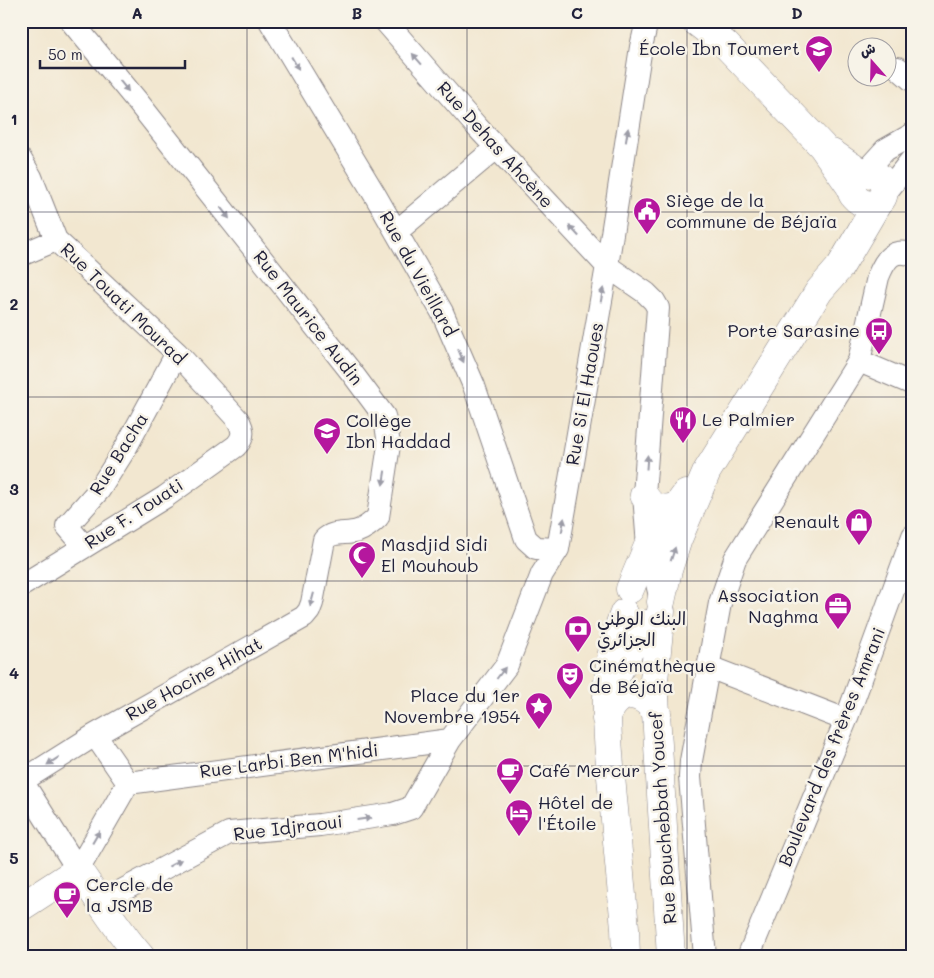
<svg xmlns="http://www.w3.org/2000/svg" width="934" height="978" viewBox="0 0 934 978" font-family="Mali,'Playpen Sans Arabic',sans-serif">
  <style>
    .lines { fill: none; stroke-linecap: round; stroke-linejoin: round }
    .minor-casing { stroke: #8a8486; stroke-width: 24 }
    .major-casing { stroke: #8a8486; stroke-width: 29 }
    .minor { stroke: #fff; stroke-width: 22 }
    .major { stroke: #fff; stroke-width: 28 }
    .oneway { fill: #9c9ca7 }
    .grid { fill: none; stroke: #22223b; stroke-width: 1; stroke-opacity: 0.55 }
    .labels { text-anchor: middle; stroke-width: 5; stroke-linejoin: round; paint-order: stroke }
    .poi-label { font-size: 18px; fill: #22223b; stroke: #f7f3e8; text-anchor: start }
    .street-label { font-size: 18px; fill: #22223b; stroke: #f7f3e8 }
    .neatline { fill: none; stroke: #22223b; stroke-width: 2 }
    .grid-label { font-size: 16px; text-anchor: middle; font-weight: bold; fill: #22223b }
  </style>
  <rect width="100%" height="100%" fill="#f7f3e8"/>
  <filter id="ink" filterUnits="userSpaceOnUse"><feTurbulence type="fractalNoise" baseFrequency=".02" numOctaves="2"/><feDisplacementMap in="SourceGraphic" scale="10" xChannelSelector="R" yChannelSelector="G"/><feConvolveMatrix kernelMatrix="1 2 1 2 8 2 1 2 1" color-interpolation-filters="sRGB"/></filter>
  <filter id="wash" filterUnits="userSpaceOnUse"><feTurbulence type="fractalNoise" baseFrequency=".0096" numOctaves="4" result="noise"/><feDisplacementMap in="SourceGraphic" scale="20" xChannelSelector="R" yChannelSelector="G"/><feGaussianBlur stdDeviation="1.12" result="paint"/><feColorMatrix in="noise" values="0 0 0 0 0 0 0 0 0 0 0 0 0 0 0 0 0 1.4 0 .05"/><feComposite in="paint" operator="in"/></filter>
  <g filter="url(#wash)">
    <rect width="100%" height="100%" fill="#f2e7d0"/>
  </g>
  <g filter="url(#ink)">
    <g class="lines">
      <!-- minor casing -->
      <g class="minor-casing">
        <path id="minor" d="M 71,21 L 137,101 L 352,373 L 384,416 L 387,431 L 389,445 L 378,517 C 372,523 366,528 358,531 C 346,535 333,530 324,540 L 312,603 L 309,611 L 304,617 L 95,735 L 22,781 L 78,870 L 128,783 L 95,735
          M 270,21 L 375,195 L 442,312 L 474,386 L 526,539 L 536,548 L 558,549
          M 385,21 L 478,128 L 607,266 L 646,293 L 654,301 L 658,308 L 644,495 L 648,546 L 660,596
          M 898,68 L 913,81
          M 21,160 L 31,177 L 56,240 L 177,353 L 238,420 C 244,430 244,438 236,446 L 165,497 L 21,586
          M 864,173 L 885,150 L 913,134
          M 883,196 L 913,158
          M 396,232 L 496,148
          M 21,255 L 56,240
          M 859,361 L 913,384
          M 84,546 L 67,526 L 99,490 L 125,449 L 177,353
          M 709,667 L 846,720
          M 128,783 L 450,740
          M 101,902 L 229,833 L 320,825 L 393,814 L 411,808 L 450,740 L 507,665 L 542,574 L 558,549 L 607,266 L 641,47 L 647,21
          M 705,957 L 690,777 L 691,761 L 720,603 L 735,559 L 859,361 L 878,277 C 885,260 892,247 913,255
          M 748,957 L 846,720 L 913,536"/>
      </g>
      <!-- major casing -->
      <g class="major-casing">
        <path id="major" d="M 695,21 L 725,44 L 822,146 L 852,189
          M 832,153 C 840,158 856,171 865,173 C 871,174 875,173 879,177 C 882,180 884,184 884,187 C 887,224 825,194 864,173
          M 644,495 C 651,508 663,512 676,506
          M 630,589 L 648,546 L 686,494
          M 661,602 L 668,570 L 678,539 L 707,471 L 819,291 L 840,267 L 879,201
          M 661,611 L 654,680 L 671,957
          M 624,613 C 599,674 607,734 613,798 C 617,841 621,884 625,928 L 626,957
          M 616,676 L 635,640 L 646,624
          M 606,719 C 616,690 639,687 657,713
          M 21,907 L 78,870 C 99,899 117,930 141,957"/>
      </g>
      <!-- minor -->
      <use href="#minor" class="minor"/>
      <!-- major -->
      <use href="#major" class="major"/>
    </g>
    <!-- one-way arrows -->
    <defs><path id="oneway-solid" d="M-6-.8H1V-3.2L6.5 0L1 3.2V.8H-6Z" transform="scale(1.25)"/></defs>
    <g class="oneway">
      <use href="#oneway-solid" transform="translate(417 59) rotate(-131)"/>
      <use href="#oneway-solid" transform="translate(295 63) rotate(60)"/>
      <use href="#oneway-solid" transform="translate(124 86) rotate(51)"/>
      <use href="#oneway-solid" transform="translate(627 135) rotate(-81)"/>
      <use href="#oneway-solid" transform="translate(225 213) rotate(52)"/>
      <use href="#oneway-solid" transform="translate(574 231) rotate(-133)"/>
      <use href="#oneway-solid" transform="translate(602 295) rotate(-80)"/>
      <use href="#oneway-solid" transform="translate(461 356) rotate(67)"/>
      <use href="#oneway-solid" transform="translate(647 462) rotate(-86)"/>
      <use href="#oneway-solid" transform="translate(384 478) rotate(99)"/>
      <use href="#oneway-solid" transform="translate(563 525) rotate(-80)"/>
      <use href="#oneway-solid" transform="translate(673 554) rotate(-72)"/>
      <use href="#oneway-solid" transform="translate(312 600) rotate(105)"/>
      <use href="#oneway-solid" transform="translate(501 673) rotate(-53)"/>
      <use href="#oneway-solid" transform="translate(53 761) rotate(147)"/>
      <use href="#oneway-solid" transform="translate(364 819) rotate(-8)"/>
      <use href="#oneway-solid" transform="translate(96 837) rotate(-60)"/>
      <use href="#oneway-solid" transform="translate(175 863) rotate(-28)"/>
    </g>
  </g>
  <!-- grid -->
  <path class="grid" d="M 247,21 L 247,957M 467,21 L 467,957M 687,21 L 687,957M 21,212 L 913,212M 21,397 L 913,397M 21,581 L 913,581M 21,766 L 913,766"/>
  <!-- icons -->
  <defs>
    <g id="school-pin" transform="scale(1.4375)"><path d="M0 17L-7.5 6A9.5 9.5 0 1 1 7.5 6Z" fill="#b5179e" stroke="#f7f3e8"/><path d="M0-5L7-2L0 1L-7-2ZM-4 1L0 2.5L4 1V4Q0 6-4 4Z" fill="#fff"/></g>
    <g id="civic-pin" transform="scale(1.4375)"><path d="M0 17L-7.5 6A9.5 9.5 0 1 1 7.5 6Z" fill="#b5179e" stroke="#f7f3e8"/><path d="M-.6-6.5H3V-4.5H.6V-3L4-1V1h2V6H-6V1h2V-1L-.6-3ZM-1.2 2.5V6h2.4V2.5Z" fill="#fff"/></g>
    <g id="bus-pin" transform="scale(1.4375)"><path d="M0 17L-7.5 6A9.5 9.5 0 1 1 7.5 6Z" fill="#b5179e" stroke="#f7f3e8"/><path d="M-5-6H5V4H4V6H2V4H-2V6H-4V4H-5ZM-3.5-4V0h7V-4ZM-3.5 1.2v1.5H-2V1.2ZM2 1.2v1.5H3.5V1.2Z" fill="#fff"/></g>
    <g id="restaurant-pin" transform="scale(1.4375)"><path d="M0 17L-7.5 6A9.5 9.5 0 1 1 7.5 6Z" fill="#b5179e" stroke="#f7f3e8"/><path d="M-5-6h1v4h1v-4h1v4h1v-4h1v5L-1.5 .5V6h-2V.5L-5-1ZM5-6V6H3V1.5H1.5Q1.5-4 5-6Z" fill="#fff"/></g>
    <g id="shop-pin" transform="scale(1.4375)"><path d="M0 17L-7.5 6A9.5 9.5 0 1 1 7.5 6Z" fill="#b5179e" stroke="#f7f3e8"/><path d="M-5-2.5h2.3a2.7 3.5 0 0 1 5.4 0H5L5.5 6h-11ZM-1.5-2.5h3a1.5 2.3 0 0 0-3 0Z" fill="#fff"/></g>
    <g id="mosque-pin" transform="scale(1.4375)"><path d="M0 17L-7.5 6A9.5 9.5 0 1 1 7.5 6Z" fill="#b5179e" stroke="#f7f3e8"/><path d="M3.5-4.9A6 6 0 1 0 3.5 4.9A5 5 0 1 1 3.5-4.9Z" fill="#fff"/></g>
    <g id="office-pin" transform="scale(1.4375)"><path d="M0 17L-7.5 6A9.5 9.5 0 1 1 7.5 6Z" fill="#b5179e" stroke="#f7f3e8"/><path d="M-6-3h4V-5.5h4V-3h4V5H-6ZM-1-4.5V-3h2v-1.5ZM-6 0V1H6V0Z" fill="#fff"/></g>
    <g id="bank-pin" transform="scale(1.4375)"><path d="M0 17L-7.5 6A9.5 9.5 0 1 1 7.5 6Z" fill="#b5179e" stroke="#f7f3e8"/><path d="M-6-4H6V4H-6ZM0-2.3a2.3 2.3 0 1 0 0 4.6a2.3 2.3 0 1 0 0-4.6Z" fill="#fff"/></g>
    <g id="theatre-pin" transform="scale(1.4375)"><path d="M0 17L-7.5 6A9.5 9.5 0 1 1 7.5 6Z" fill="#b5179e" stroke="#f7f3e8"/><path d="M-5-5.5Q0-4 5-5.5V0Q5 5 0 6Q-5 5-5 0ZM-3.3-2.5H-1v1.5H-3.3ZM1-2.5H3.3v1.5H1ZM-2.8 1Q0 5.5 2.8 1Z" fill="#fff"/></g>
    <g id="sight-pin" transform="scale(1.4375)"><path d="M0 17L-7.5 6A9.5 9.5 0 1 1 7.5 6Z" fill="#b5179e" stroke="#f7f3e8"/><path d="M0-6L1.8-2.2L6-1.7L2.9 1.2L3.7 5.4L0 3.3L-3.7 5.4L-2.9 1.2L-6-1.7L-1.8-2.2Z" fill="#fff"/></g>
    <g id="cafe-pin" transform="scale(1.4375)"><path d="M0 17L-7.5 6A9.5 9.5 0 1 1 7.5 6Z" fill="#b5179e" stroke="#f7f3e8"/><path d="M-5.5-4.5H6V0H3Q3 3.5 0 3.5H-2.5Q-5.5 3.5-5.5 0ZM3-3.2v2h1.7v-2ZM-6 4.5H4V6H-6Z" fill="#fff"/></g>
    <g id="hotel-pin" transform="scale(1.4375)"><path d="M0 17L-7.5 6A9.5 9.5 0 1 1 7.5 6Z" fill="#b5179e" stroke="#f7f3e8"/><path d="M-6-4.5h1.5V1H6V5H4.5V3h-9V5H-6ZM-4 0a1.8 1.8 0 1 1 3.6 0ZM.5 0V-2.5h3Q6-2.5 6 0Z" fill="#fff"/></g>
  </defs>
  <g fill-rule="evenodd">
    <use href="#school-pin" x="819" y="49"/>
    <use href="#civic-pin" x="647" y="211"/>
    <use href="#bus-pin" x="879" y="331"/>
    <use href="#restaurant-pin" x="683" y="420"/>
    <use href="#school-pin" x="327" y="431"/>
    <use href="#shop-pin" x="859" y="522"/>
    <use href="#mosque-pin" x="362" y="555"/>
    <use href="#office-pin" x="838" y="606"/>
    <use href="#bank-pin" x="578" y="629"/>
    <use href="#theatre-pin" x="570" y="676"/>
    <use href="#sight-pin" x="539" y="706"/>
    <use href="#cafe-pin" x="510" y="771"/>
    <use href="#hotel-pin" x="519" y="813"/>
    <use href="#cafe-pin" x="67" y="895"/>
  </g>
  <g class="labels">
    <!-- poi labels -->
    <g class="poi-label">
      <text x="800" y="55" text-anchor="end">École Ibn Toumert</text>
      <text x="666" y="207">Siège de la<tspan x="666" dy="21">commune de Béjaïa</tspan></text>
      <text x="860" y="337" text-anchor="end">Porte Sarasine</text>
      <text x="702" y="426">Le Palmier</text>
      <text x="346" y="427">Collège<tspan x="346" dy="21">Ibn Haddad</tspan></text>
      <text x="840" y="528" text-anchor="end">Renault</text>
      <text x="381" y="551">Masdjid Sidi<tspan x="381" dy="21">El Mouhoub</tspan></text>
      <text x="819" y="602" text-anchor="end">Association<tspan x="819" dy="21">Naghma</tspan></text>
      <text x="597" y="625">البنك الوطني<tspan x="597" dy="21">الجزائري</tspan></text>
      <text x="589" y="672">Cinémathèque<tspan x="589" dy="21">de Béjaïa</tspan></text>
      <text x="520" y="702" text-anchor="end">Place du 1er<tspan x="520" dy="21">Novembre 1954</tspan></text>
      <text x="529" y="777">Café Mercur</text>
      <text x="538" y="809">Hôtel de<tspan x="538" dy="21">l'Étoile</tspan></text>
      <text x="86" y="891">Cercle de<tspan x="86" dy="21">la JSMB</tspan></text>
    </g>
    <!-- street labels -->
    <g class="street-label">
      <text transform="translate(495 145) rotate(48)" y="6">Rue Dehas Ahcène</text>
      <text transform="translate(418 274) rotate(61)" y="6">Rue du Vieillard</text>
      <text transform="translate(123 304) rotate(44)" y="6">Rue Touati Mourad</text>
      <text transform="translate(308 318) rotate(52)" y="6">Rue Maurice Audin</text>
      <text transform="translate(585 394) rotate(-80)" y="6">Rue Si El Haoues</text>
      <text transform="translate(119 454) rotate(-58)" y="6">Rue Bacha</text>
      <text transform="translate(134 514) rotate(-33)" y="6">Rue F. Touati</text>
      <text transform="translate(194 679) rotate(-29)" y="6">Rue Hocine Hihat</text>
      <text transform="translate(832 747) rotate(-68)" y="6">Boulevard des frères Amrani</text>
      <text transform="translate(289 761) rotate(-7)" y="6">Rue Larbi Ben M'hidi</text>
      <text transform="translate(663 818) rotate(-94)" y="6">Rue Bouchebbah Youcef</text>
      <text transform="translate(288 828) rotate(-7)" y="6">Rue Idjraoui</text>
    </g>
  </g>
  <!-- margin -->
  <rect width="934" height="978" fill="none" stroke="#f7f3e8" stroke-width="55"/>
  <!-- north arrow -->
  <g transform="translate(872 62) rotate(340)"><circle r="24" fill="#f7f3e8" stroke="#a29fa3"/>
  <path d="M0-4L9 19L0 12L-9 19Z" fill="#b5179e"/>
  <text y="-8" font-size="14" font-weight="bold" text-anchor="middle" fill="#22223b">ش</text>
  </g>
  <!-- scale -->
  <path d="M40 60v8h145v-8" fill="none" stroke="#22223b" stroke-width="2.5"/>
  <text x="48" y="60" font-size="15" fill="#22223b" stroke="#f7f3e8" stroke-width="4" paint-order="stroke">50 m</text>
  <rect x="28" y="28" width="878" height="922" class="neatline"/>
  <g class="grid-label">
    <text x="137" y="19">A</text>
    <text x="357" y="19">B</text>
    <text x="577" y="19">C</text>
    <text x="797" y="19">D</text>
    <text x="14" y="125">1</text>
    <text x="14" y="310">2</text>
    <text x="14" y="495">3</text>
    <text x="14" y="679">4</text>
    <text x="14" y="864">5</text>
  </g>
</svg>
